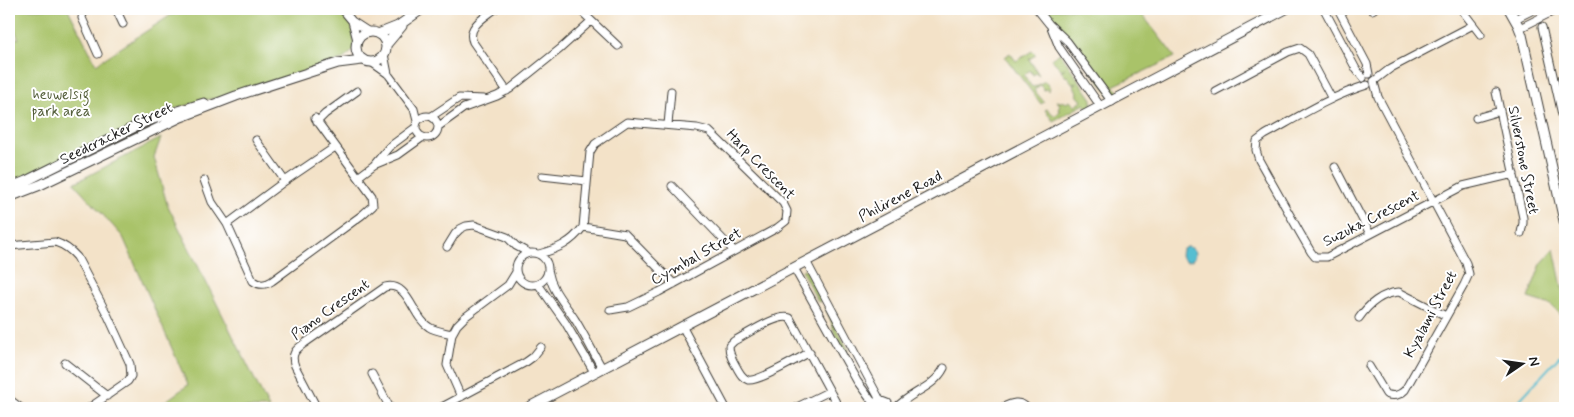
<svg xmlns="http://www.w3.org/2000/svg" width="1574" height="417" viewBox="0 0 1574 417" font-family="Mynerve,sans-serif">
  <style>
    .green { fill: #a9c369; stroke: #627042 }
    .water { fill: #55bed1; stroke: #386d76 }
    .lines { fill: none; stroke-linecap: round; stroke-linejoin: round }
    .stream { stroke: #55bed1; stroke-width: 2 }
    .minor-casing { stroke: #3c3a36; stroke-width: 9 }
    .tertiary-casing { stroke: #3c3a36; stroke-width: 11 }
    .minor { stroke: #fff; stroke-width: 7 }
    .tertiary { stroke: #fff; stroke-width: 9 }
    .labels { text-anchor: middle; stroke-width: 4; stroke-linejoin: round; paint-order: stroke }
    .park-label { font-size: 15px; fill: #545f3b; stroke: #fff }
    .street-label { font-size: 15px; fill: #1c1c1c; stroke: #fff }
  </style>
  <rect width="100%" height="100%" fill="#fff"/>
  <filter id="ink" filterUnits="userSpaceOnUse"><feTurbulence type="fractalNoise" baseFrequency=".02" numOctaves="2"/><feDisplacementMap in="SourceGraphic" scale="10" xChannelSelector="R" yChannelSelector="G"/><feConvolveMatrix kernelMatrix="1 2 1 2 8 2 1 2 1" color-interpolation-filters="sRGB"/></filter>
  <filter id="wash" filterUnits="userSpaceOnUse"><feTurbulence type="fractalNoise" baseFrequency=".0096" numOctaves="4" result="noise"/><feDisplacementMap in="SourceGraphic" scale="20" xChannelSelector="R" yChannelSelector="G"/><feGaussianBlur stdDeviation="1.12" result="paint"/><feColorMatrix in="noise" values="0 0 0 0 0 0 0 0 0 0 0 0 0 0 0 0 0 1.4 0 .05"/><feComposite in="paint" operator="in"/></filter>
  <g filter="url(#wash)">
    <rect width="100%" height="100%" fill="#f3e2c8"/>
    <!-- green -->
    <path class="green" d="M 9,9 L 68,9 L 96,64 L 171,15 L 189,9 L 338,9 C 356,18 353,32 354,50 L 342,60 L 234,97 L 210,99 L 166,111 L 9,187 L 9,37 L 19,39 L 9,18 Z
      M 1056,9 L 1138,9 L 1175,57 L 1113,86 L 1120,93 L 1112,96 L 1110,95 L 1065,33 L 1045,11 Z
      M 1032,51 L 1036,55 L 1029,59 L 1039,75 L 1036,73 L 1033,75 L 1030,70 L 1024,75 L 1031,86 L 1034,87 L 1045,81 L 1050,88 L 1048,91 L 1046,89 L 1044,90 L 1040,85 L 1034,90 L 1044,102 L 1041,104 L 1005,57 L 1010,53 L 1016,61 Z
      M 1060,53 L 1092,99 L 1092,107 L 1087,109 L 1085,104 L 1053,121 L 1045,110 L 1047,109 L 1055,116 L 1060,111 L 1058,107 L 1060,105 L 1057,101 L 1061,102 L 1064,101 L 1066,103 L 1070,101 L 1075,106 L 1082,101 L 1077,95 L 1078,93 L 1073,85 L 1076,83 L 1073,84 L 1067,76 L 1066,77 L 1061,71 L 1065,68 L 1062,70 L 1051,59 Z
      M 161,138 L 154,157 L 167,204 L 269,408 L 156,408 L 188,385 L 123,237 L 74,183 Z
      M 1554,249 L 1565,301 L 1565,319 L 1551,305 L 1528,298 L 1541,264 Z
      M 803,269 L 806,270 L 821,299 L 820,302 L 818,302 L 802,272 Z
      M 825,307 L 848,349 L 846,352 L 844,351 L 834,332 L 831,321 Z"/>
    <!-- water -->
    <path class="water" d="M1181 254a7 7 0 1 1 14 0a7 7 0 1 1-14 0Z"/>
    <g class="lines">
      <!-- stream -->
      <path class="stream" d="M 1512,408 L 1559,357 L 1565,355"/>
    </g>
  </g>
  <g filter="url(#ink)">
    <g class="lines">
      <!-- minor casing -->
      <g class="minor-casing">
        <path id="minor" d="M 90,9 L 83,13 L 82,18 L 98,54
          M 116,9 L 123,24
          M 342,9 L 352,21 L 369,32
          M 495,9 C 485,17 466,27 473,42 L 507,91
          M 579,9 L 618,46
          M 1037,9 L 1049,24 L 1067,41 L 1112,102
          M 1324,9 L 1356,69 L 1363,78
          M 1338,9 L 1367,64 L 1369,74
          M 1461,9 L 1481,35
          M 1372,10 L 1374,9
          M 1515,19 L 1535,9
          M 352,21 L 357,40
          M 1051,27 L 1059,47 L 1101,107
          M 1542,27 L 1565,128
          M 1520,28 L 1552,12 L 1555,9
          M 384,54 L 388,74
          M 371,62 L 388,74 L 414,109 L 417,121
          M 1374,81 L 1391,68 L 1473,25
          M 1367,85 C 1331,96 1298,117 1265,135 L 1257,141 L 1256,150 L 1259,160 L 1300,233 L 1311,252 L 1315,257 L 1327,257 L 1463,186 L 1514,174
          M 1215,91 L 1288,52 L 1300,48 L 1308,54 L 1332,99
          M 1496,92 L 1523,218 L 1523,223 L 1521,233
          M416 127a11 11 0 1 1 22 0a11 11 0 1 1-22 0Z
          M 432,116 L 459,98 L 484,99
          M 315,118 L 372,196 L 373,205 L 362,215 L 272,281 C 266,285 260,286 253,281 L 227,224 L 285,181 L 335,147
          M 1476,118 L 1500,111
          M 317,122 L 325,114 L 357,91
          M 668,125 L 671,91
          M 439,126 L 464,108 L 497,96 L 510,89 L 560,49 L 591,21
          M 256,140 L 285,181
          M 376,164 L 398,155 L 423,137
          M 1335,167 L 1370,234
          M 542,176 L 587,181
          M 358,177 L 374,165 L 389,147 L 416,127
          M 204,180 L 212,202 L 227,224
          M 672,186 L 734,251
          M 583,227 L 590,152 L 595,144 L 627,122 L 697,128 L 709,131 L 783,203 L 787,211 L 786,221 L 777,228 L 659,292 L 628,307 L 610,310
          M 583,227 L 625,234 L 674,284
          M 9,246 L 55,242 C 64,245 71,250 77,257 L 108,316 L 130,364 L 131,376 L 128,381 L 89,408
          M 447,247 L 455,234 L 460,229 L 466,226 L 474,225 L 507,237 L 516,246 L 529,253
          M516 269a16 16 0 1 1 32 0a16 16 0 1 1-32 0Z
          M 539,254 C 558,249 571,243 583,227
          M 806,261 L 880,400
          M 794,268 L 857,381 L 873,403
          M 548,270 C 552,292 564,302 576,321 C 585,336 593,352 602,368
          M 538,284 L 565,322 L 594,372
          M 1359,318 C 1368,305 1382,293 1399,292 L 1446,316
          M 682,326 L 726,408
          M 810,352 C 799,358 758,382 748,380 C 742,378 740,373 737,368 C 733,361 729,355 729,346 L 734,341 C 746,335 777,313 790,318 L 839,408
          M 65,363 L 107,396
          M 1369,366 L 1386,394 C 1393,397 1399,396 1405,390 L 1464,285 L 1469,274 L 1466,263 L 1378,97 L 1374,82
          M 372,374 L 390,408
          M 461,397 L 447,365 L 452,334 L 457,325 L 465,317 L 508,285 L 516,272
          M 9,399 L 21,408
          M 317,408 L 295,366 C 290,354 296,349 305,343 L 385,287 C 409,281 412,317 429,327 C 435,331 444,332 452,334
          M 440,408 L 526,362 L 533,357 L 541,347
          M 795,408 L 830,391
          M 870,408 L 873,403 L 880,400 L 888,403 L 891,408
          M 896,408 C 910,392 934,388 944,368
          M 1001,408 C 1010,404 1019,399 1027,408"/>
      </g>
      <!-- tertiary casing -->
      <g class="tertiary-casing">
        <path id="tertiary" d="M 1509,9 L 1518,25 L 1522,35 L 1565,225
          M356 47a15 15 0 1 1 30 0a15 15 0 1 1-30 0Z
          M 378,34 L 398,26 L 422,9
          M 386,45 L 402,26
          M 9,188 L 26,181 L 147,121 L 204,103
          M 9,197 L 40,185 L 181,117 L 236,96 L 338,63 L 362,60
          M 527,408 L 1286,9"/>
      </g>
      <!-- minor -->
      <use href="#minor" class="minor"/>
      <!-- tertiary -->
      <use href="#tertiary" class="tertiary"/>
    </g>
  </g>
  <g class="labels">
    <!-- park labels -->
    <g class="park-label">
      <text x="61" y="99">heuwelsig<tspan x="61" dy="17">park area</tspan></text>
    </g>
    <!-- street labels -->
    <g class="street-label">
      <text transform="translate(116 133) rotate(-26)" y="5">Seedcracker Street</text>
      <text transform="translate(1524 160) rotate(79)" y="5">Silverstone Street</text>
      <text transform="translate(761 164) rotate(46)" y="5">Harp Crescent</text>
      <text transform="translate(900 196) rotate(-28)" y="5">Philirene Road</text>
      <text transform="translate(1371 218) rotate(-27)" y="5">Suzuka Crescent</text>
      <text transform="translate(696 256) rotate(-29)" y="5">Cymbal Street</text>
      <text transform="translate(330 309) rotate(-36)" y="5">Piano Crescent</text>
      <text transform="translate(1430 314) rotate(-62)" y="5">Kyalami Street</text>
    </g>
  </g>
  <!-- margin -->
  <rect width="1574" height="417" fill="none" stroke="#fff" stroke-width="30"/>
  <!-- north arrow -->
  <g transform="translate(1522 364) rotate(77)" stroke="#ffffff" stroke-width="4" paint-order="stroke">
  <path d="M0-4L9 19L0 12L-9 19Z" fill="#1c1c1c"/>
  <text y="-8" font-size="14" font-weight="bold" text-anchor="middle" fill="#1c1c1c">N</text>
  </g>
</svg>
